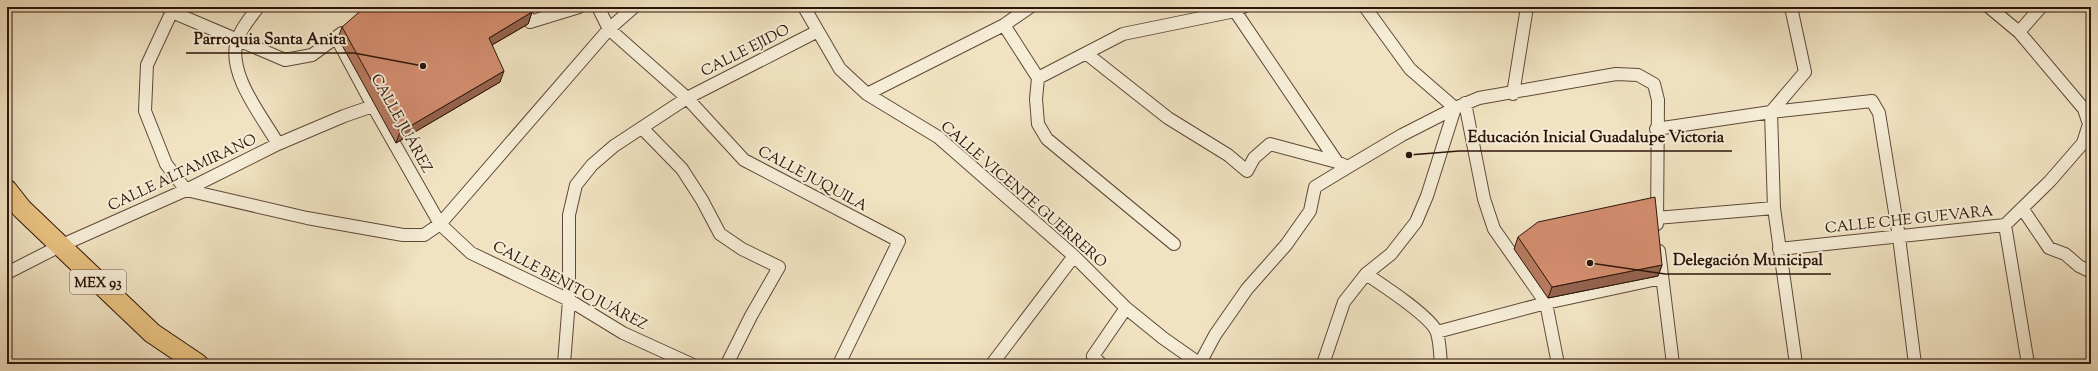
<svg xmlns="http://www.w3.org/2000/svg" width="2098" height="371" viewBox="0 0 2098 371" font-family="'Sorts Mill Goudy',serif">
  <style>
    .lines { fill: none; stroke-linecap: round; stroke-linejoin: round }
    .street-casing { stroke: #5e4838; stroke-width: 14 }
    .primary-casing { stroke: #2d140a; stroke-width: 22 }
    .street { stroke: #f6edd7; stroke-width: 12 }
    .primary { stroke: #e8c281; stroke-width: 20 }
    .wall { fill: #b67a60; stroke: #2d140a }
    .shaded-wall { fill: #94634e; stroke: #2d140a }
    .building { fill: #d48e70; stroke: #2d140a }
    .labels { text-anchor: middle; stroke-width: 4; stroke-linejoin: round; paint-order: stroke }
    .shield { fill: #f6edd7; stroke: #695548; stroke-width: 1 }
    .shield-label { font-size: 14px; font-weight: bold; fill: #2d140a }
    .street-label { font-size: 15px; fill: #2d140a; stroke: #f6edd7 }
    .leader { fill: none; stroke: #2d140a; stroke-width: 1.5 }
    .callout-dot { fill: #2d140a; stroke: #f6edd7; stroke-width: 1.5 }
    .callout-label { font-size: 16px; text-anchor: middle; font-weight: bold; fill: #2d140a; stroke: #f6edd7; stroke-width: 4; stroke-linejoin: round; paint-order: stroke }
  </style>
  <rect width="100%" height="100%" fill="#f1e3c2"/>
  <filter id="stains"><feTurbulence type="fractalNoise" baseFrequency=".005" numOctaves="4"/><feColorMatrix values="0 0 0 0 .2 0 0 0 0 .09 0 0 0 0 .02 0 0 0 .5 -.17"/></filter>
  <radialGradient id="worn" r=".72"><stop offset=".6" stop-color="#630" stop-opacity="0"/><stop offset="1" stop-color="#630" stop-opacity=".3"/></radialGradient>
  <g class="lines">
    <!-- street casing -->
    <g class="street-casing">
      <path id="street" d="M 167,7 L 172,12 L 285,60 L 312,55 L 342,33
        M 174,7 L 147,65 L 145,111 L 166,164 L 186,190 L 307,218 L 403,235 L 424,235 L 440,224 L 609,29 L 634,7
        M 258,7 C 251,17 240,29 237,41 C 227,74 262,116 278,144
        M 523,7 L 530,22 L 579,7
        M 598,7 L 609,29 L 687,98 L 744,160 L 899,241 L 839,364
        M 804,7 L 840,69 L 867,94 L 938,137 L 1074,256 L 1126,308 L 1163,338 L 1200,364
        M 1235,11 L 1337,162
        M 1004,25 L 1038,78
        M 2019,32 L 2041,7
        M 336,37 L 373,106 L 440,224 L 471,253 L 569,300 L 623,333 L 691,364
        M 1087,54 L 1168,118 L 1228,155 L 1247,171 L 1254,158 L 1270,144 L 1337,162 L 1348,167 L 1402,135 L 1455,108 L 1410,69 L 1365,7
        M 1038,78 L 1036,99 L 1038,124 L 1047,139 L 1174,244
        M 1038,78 L 1123,34 L 1235,11 L 1243,7
        M 867,94 L 1004,25 L 1030,7
        M 1513,94 L 1527,7
        M 1465,103 L 1484,199 L 1494,229 L 1546,303 L 1558,364
        M 1771,112 L 1774,208 L 1796,364
        M 1771,112 L 1805,72 L 1791,7
        M 642,128 L 682,169 L 702,200 L 720,234 L 742,249 L 779,267 L 751,316 L 727,364
        M 1656,129 L 1771,112 L 1872,101 L 1879,113 L 1899,237 L 1915,364
        M 2022,208 L 2049,248 L 2065,254 L 2079,266 L 2091,272
        M 1656,218 L 1774,208
        M 2005,225 L 2028,364
        M 1779,249 L 2005,225 L 2050,181 L 2083,143 L 2089,124 L 2084,109 L 2019,32 L 1989,7
        M 1659,251 L 1673,364
        M 7,273 L 60,246 L 186,190 L 278,144 L 344,116 L 373,106
        M 1366,274 C 1381,284 1433,318 1437,333 C 1440,343 1440,354 1441,364
        M 1437,332 L 1546,303 L 1662,278
        M 1200,363 L 1215,335 L 1247,289 L 1286,245 L 1310,211 L 1315,187 L 1348,167
        M 564,364 L 569,300 L 569,215 L 576,185 L 592,165 L 614,146 L 687,98 L 818,31
        M 992,364 L 1074,256
        M 1101,364 L 1093,356 L 1126,308
        M 1323,364 L 1344,302 L 1366,274 L 1391,254 L 1416,222 L 1427,196 L 1455,108 L 1479,98 L 1616,74 L 1638,75 L 1654,84 L 1658,100 L 1657,224"/>
    </g>
    <!-- primary casing -->
    <g class="primary-casing">
      <path id="primary" d="M 7,190 L 22,209 L 152,333 L 198,364"/>
    </g>
    <!-- street -->
    <use href="#street" class="street"/>
    <!-- primary -->
    <use href="#primary" class="primary"/>
  </g>
  <!-- wall -->
  <path class="wall" d="M 532,12 L 528,24 L 492,45 L 500,82 L 396,143 L 338,38 L 342,27 Z
    M 1518,237 L 1662,265 L 1658,276 L 1548,298 L 1514,249 Z"/>
  <!-- shaded-wall -->
  <path class="shaded-wall" d="M 532,12 L 528,24 L 485,49 L 489,38 Z
    M 504,71 L 500,82 L 396,143 L 400,132 Z
    M 1662,265 L 1658,276 L 1548,298 L 1552,287 Z"/>
  <!-- building -->
  <path class="building" d="M 365,7 L 529,7 L 532,12 L 489,38 L 504,71 L 400,132 L 342,27 Z
    M 1655,197 L 1662,265 L 1552,287 L 1518,237 L 1538,222 Z"/>
  <g class="labels">
    <!-- shield labels -->
    <rect class="shield" x="70" y="270" width="56" height="24" rx="3"/>
    <g class="shield-label">
      <text x="98" y="287">MEX 93</text>
    </g>
    <!-- street labels -->
    <g class="street-label">
      <text transform="translate(745 50) rotate(-27)" y="5">CALLE EJIDO</text>
      <text transform="translate(402 123) rotate(61)" y="5">CALLE JUÁREZ</text>
      <text transform="translate(182 172) rotate(-25)" y="5">CALLE ALTAMIRANO</text>
      <text transform="translate(813 178) rotate(28)" y="5">CALLE JUQUILA</text>
      <text transform="translate(1024 194) rotate(41)" y="5">CALLE VICENTE GUERRERO</text>
      <text transform="translate(1909 219) rotate(-6)" y="5">CALLE CHE GUEVARA</text>
      <text transform="translate(570 285) rotate(28)" y="5">CALLE BENITO JUÁREZ</text>
    </g>
  </g>
  <!-- callouts -->
  <path class="leader" d="M423 66L354 53H186M1409 155L1459 151H1732M1590 263L1665 274H1831"/>
  <g class="callout-dot">
    <circle cx="423" cy="66" r="4"/>
    <circle cx="1409" cy="155" r="4"/>
    <circle cx="1590" cy="263" r="4"/>
  </g>
  <g class="callout-label">
    <text x="270" y="44">Parroquia Santa Anita</text>
    <text x="1596" y="142">Educación Inicial Guadalupe Victoria</text>
    <text x="1748" y="265">Delegación Municipal</text>
  </g>
  <!-- margin -->
  <rect width="2098" height="371" fill="none" stroke="#f1e3c2" stroke-width="24"/>
  <rect x="8" y="8" width="2082" height="355" fill="none" stroke="#2d140a" stroke-width="2"/>
  <rect x="12" y="12" width="2074" height="347" fill="none" stroke="#2d140a"/>
  <rect width="100%" height="100%" filter="url(#stains)"/>
  <rect width="100%" height="100%" fill="url(#worn)"/>
</svg>
